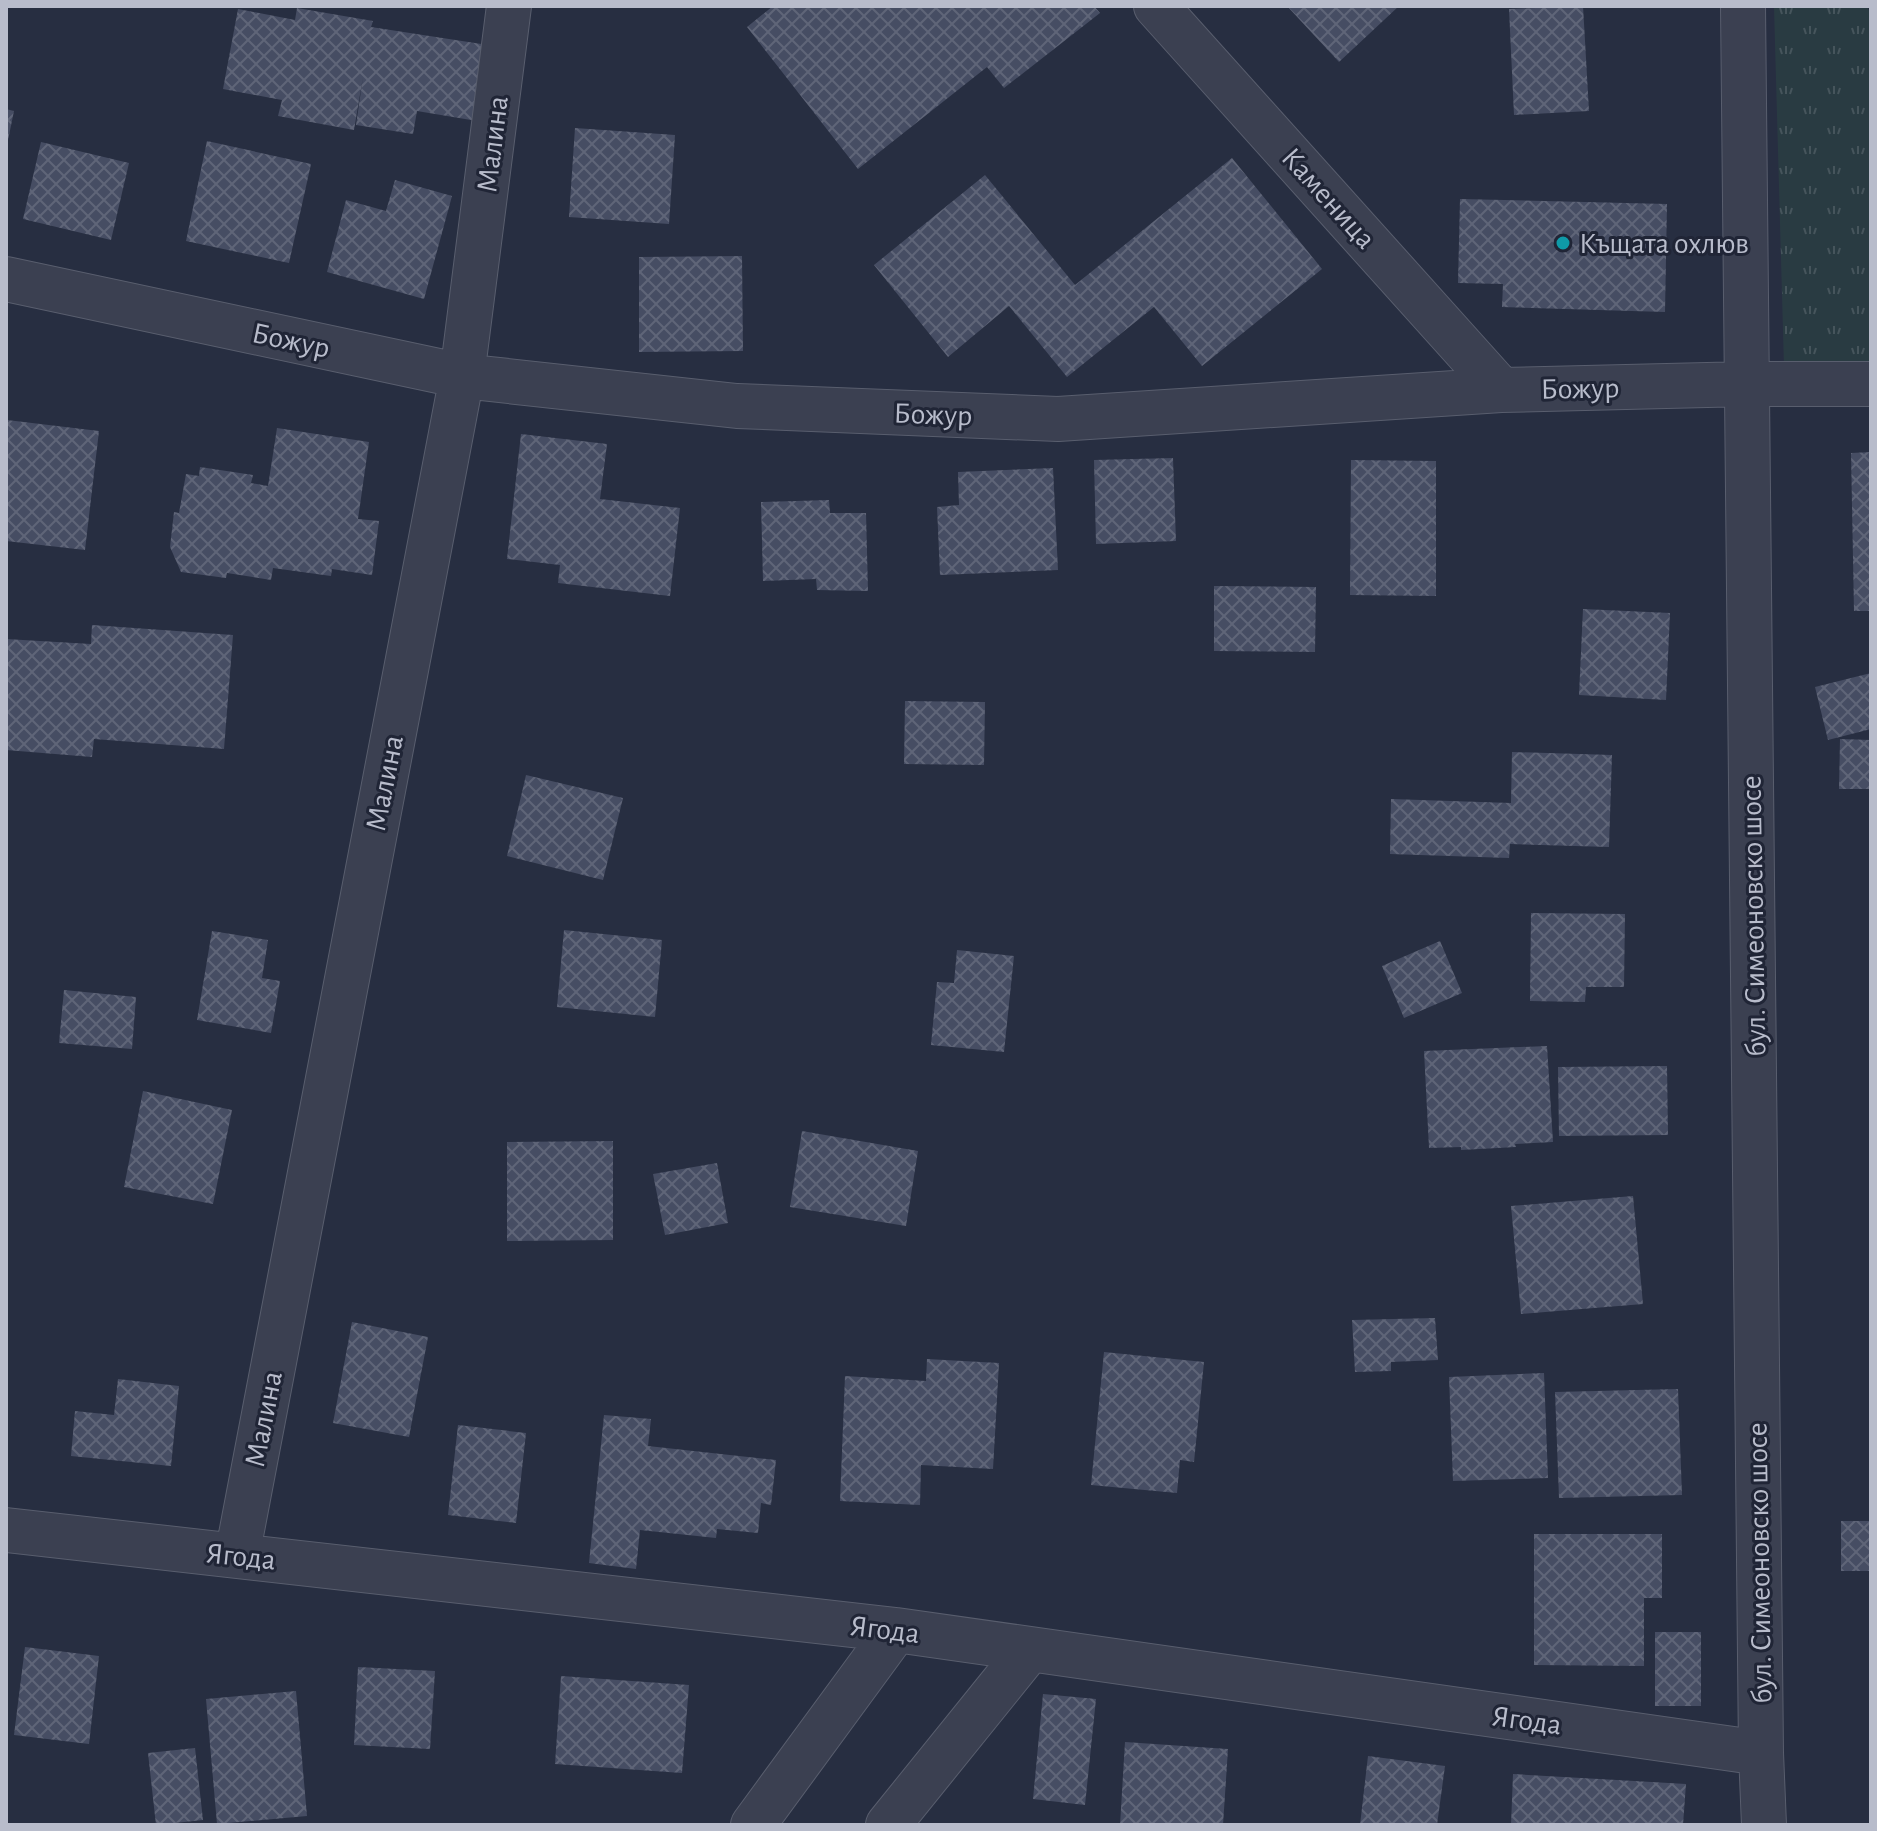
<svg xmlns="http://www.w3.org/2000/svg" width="1877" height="1831" viewBox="0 0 1877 1831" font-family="'Alegreya Sans',sans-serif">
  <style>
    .grass { fill: url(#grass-tufts) }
    .building { fill: url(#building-cross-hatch) }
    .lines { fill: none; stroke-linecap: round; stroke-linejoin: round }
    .minor-casing { stroke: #595e6e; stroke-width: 46 }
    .minor { stroke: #3b4051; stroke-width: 44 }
    .culture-dot { fill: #0f9aa8; stroke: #202536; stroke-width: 3 }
    .labels { text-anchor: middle; stroke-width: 6; stroke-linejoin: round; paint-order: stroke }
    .street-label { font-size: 30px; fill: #b8bccb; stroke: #202536 }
    .poi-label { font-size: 30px; fill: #b8bccb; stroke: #202536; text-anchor: start }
  </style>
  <defs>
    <pattern id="grass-tufts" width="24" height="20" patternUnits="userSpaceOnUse" patternTransform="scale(2)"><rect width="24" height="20" fill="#293b42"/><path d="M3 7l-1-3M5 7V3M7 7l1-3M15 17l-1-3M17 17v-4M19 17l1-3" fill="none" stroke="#46555c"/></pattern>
    <pattern id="building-cross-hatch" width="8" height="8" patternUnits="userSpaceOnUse" patternTransform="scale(2)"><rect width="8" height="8" fill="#464d63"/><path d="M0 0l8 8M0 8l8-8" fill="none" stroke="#5f6578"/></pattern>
  </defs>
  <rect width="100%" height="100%" fill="#272e41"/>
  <!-- grass -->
  <path class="grass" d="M 1774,6 L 1867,6 L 1871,16 L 1871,363 L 1784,366 Z"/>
  <!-- building -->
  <path class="building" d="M 773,6 L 1094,6 L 1100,13 L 1004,88 L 987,67 L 858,169 L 747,27 Z
    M 1287,6 L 1399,6 L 1339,62 Z
    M 1583,6 L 1589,111 L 1514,115 L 1509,9 Z
    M 297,8 L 373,21 L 371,27 L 488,45 L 477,121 L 417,111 L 413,134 L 356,125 L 363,77 L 354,130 L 278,116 L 282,100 L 223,89 L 238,9 L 295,20 Z
    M 6,109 L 14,111 L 7,145 L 6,145 Z
    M 575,128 L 675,135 L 669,224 L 569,217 Z
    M 207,141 L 311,164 L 289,263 L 186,241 Z
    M 41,142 L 129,163 L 111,240 L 23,219 Z
    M 1232,158 L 1322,269 L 1202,366 L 1154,307 L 1067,377 L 1009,306 L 948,357 L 874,265 L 985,175 L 1075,285 Z
    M 395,180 L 452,196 L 424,299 L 327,272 L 346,200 L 386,211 Z
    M 1460,199 L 1667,204 L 1665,312 L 1502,307 L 1503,284 L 1458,283 Z
    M 742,256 L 743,351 L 639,352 L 639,257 Z
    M 7,420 L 99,431 L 85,550 L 6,541 Z
    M 277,428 L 369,442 L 358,519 L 379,521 L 372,575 L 332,569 L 331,576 L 273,568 L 271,580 L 227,573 L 226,578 L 181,572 L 170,547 L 174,512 L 179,513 L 186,474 L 199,476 L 200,467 L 253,475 L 251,483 L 268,486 Z
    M 521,434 L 607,444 L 600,499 L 680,508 L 670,596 L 558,583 L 560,565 L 507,559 Z
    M 1871,452 L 1871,611 L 1854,611 L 1851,453 Z
    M 1173,458 L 1176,541 L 1096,544 L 1094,460 Z
    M 1351,460 L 1436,461 L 1436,596 L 1350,595 Z
    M 1053,468 L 1058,570 L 940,575 L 937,507 L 959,505 L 958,472 Z
    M 829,500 L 830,513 L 866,513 L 868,591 L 817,590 L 816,579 L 763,581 L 761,502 Z
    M 1214,586 L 1316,587 L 1315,652 L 1214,651 Z
    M 1583,609 L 1670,613 L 1666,700 L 1579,695 Z
    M 92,625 L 233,635 L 224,749 L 94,739 L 92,757 L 6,750 L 6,639 L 91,644 Z
    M 1871,673 L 1871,729 L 1828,740 L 1815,687 Z
    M 905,701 L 985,702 L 984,765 L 904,764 Z
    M 1840,739 L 1871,740 L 1871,789 L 1839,789 Z
    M 1512,752 L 1612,755 L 1609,847 L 1510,844 L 1509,858 L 1390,854 L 1391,799 L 1511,803 Z
    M 526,775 L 623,798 L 603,880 L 507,856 Z
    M 1531,913 L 1625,914 L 1624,987 L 1586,987 L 1585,1002 L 1530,1001 Z
    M 564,930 L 662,940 L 655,1017 L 557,1007 Z
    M 212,931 L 268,940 L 262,978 L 280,981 L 271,1033 L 197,1020 Z
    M 1440,941 L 1462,993 L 1404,1018 L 1382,966 Z
    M 957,950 L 1014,956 L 1004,1052 L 931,1045 L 937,982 L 954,983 Z
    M 64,990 L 136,997 L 132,1049 L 59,1043 Z
    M 1547,1046 L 1553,1142 L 1515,1144 L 1516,1147 L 1461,1150 L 1461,1147 L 1429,1148 L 1424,1051 Z
    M 1667,1066 L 1668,1135 L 1559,1136 L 1558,1067 Z
    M 143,1091 L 232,1110 L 213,1204 L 124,1187 Z
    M 802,1131 L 918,1151 L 906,1226 L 790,1207 Z
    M 613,1141 L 613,1240 L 507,1241 L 507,1142 Z
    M 717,1163 L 728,1223 L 665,1235 L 653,1174 Z
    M 1633,1196 L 1643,1304 L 1521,1314 L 1511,1206 Z
    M 1435,1318 L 1438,1360 L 1391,1362 L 1391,1371 L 1355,1372 L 1352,1320 Z
    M 352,1322 L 428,1337 L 409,1437 L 333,1423 Z
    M 1104,1352 L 1204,1362 L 1194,1462 L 1180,1460 L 1177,1493 L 1091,1485 Z
    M 927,1359 L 999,1363 L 993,1469 L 921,1465 L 920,1505 L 840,1501 L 845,1376 L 926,1381 Z
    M 1544,1373 L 1548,1478 L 1453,1481 L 1449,1377 Z
    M 118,1379 L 179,1386 L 171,1466 L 71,1456 L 75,1411 L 114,1415 Z
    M 1678,1389 L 1682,1495 L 1559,1498 L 1555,1392 Z
    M 604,1415 L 651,1419 L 648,1446 L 776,1460 L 771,1505 L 761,1503 L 758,1533 L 717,1529 L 716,1538 L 640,1530 L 636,1569 L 589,1563 Z
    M 458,1425 L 526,1433 L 516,1523 L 448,1515 Z
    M 1841,1521 L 1871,1521 L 1871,1571 L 1841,1571 Z
    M 1534,1534 L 1662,1534 L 1662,1598 L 1644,1598 L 1644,1666 L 1534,1665 Z
    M 1655,1632 L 1701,1632 L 1701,1706 L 1655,1706 Z
    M 25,1647 L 99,1656 L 89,1744 L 14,1735 Z
    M 358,1667 L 435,1671 L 430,1749 L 354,1745 Z
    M 561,1676 L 689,1685 L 682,1773 L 555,1764 Z
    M 296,1691 L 307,1816 L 217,1824 L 206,1699 Z
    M 1043,1694 L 1096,1699 L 1085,1805 L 1033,1799 Z
    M 1125,1742 L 1228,1749 L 1223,1825 L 1120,1825 Z
    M 195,1748 L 203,1820 L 156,1825 L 148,1753 Z
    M 1368,1756 L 1445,1766 L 1437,1825 L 1360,1825 Z
    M 1513,1774 L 1686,1784 L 1683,1825 L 1511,1825 Z"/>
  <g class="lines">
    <!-- minor casing -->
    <g class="minor-casing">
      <path id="minor" d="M 1156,6 L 1501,390
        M 1743,6 L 1761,1753 L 1764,1825
        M 6,279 L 462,376 L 737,406 L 1058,419 L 1501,390 L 1748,384 L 1871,384
        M 6,1530 L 896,1630 L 1761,1753
        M 237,1556 L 462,376 L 509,6
        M 753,1825 L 896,1630
        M 888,1825 L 1030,1649"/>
    </g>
    <!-- minor -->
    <use href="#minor" class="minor"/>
  </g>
  <!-- markers -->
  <circle class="culture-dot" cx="1563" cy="243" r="8"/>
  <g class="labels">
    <!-- street labels -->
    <g class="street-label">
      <text transform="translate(492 144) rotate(-83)" y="10">Малина</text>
      <text transform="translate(1329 198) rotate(48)" y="10">Каменица</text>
      <text transform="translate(291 340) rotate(12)" y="10">Божур</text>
      <text transform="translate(1580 388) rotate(-1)" y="10">Божур</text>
      <text transform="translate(933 414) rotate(2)" y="10">Божур</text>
      <text transform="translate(384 783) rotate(-79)" y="10">Малина</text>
      <text transform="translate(1753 916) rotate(-91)" y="10">бул. Симеоновско шосе</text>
      <text transform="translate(263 1419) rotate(-79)" y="10">Малина</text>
      <text transform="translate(241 1556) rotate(6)" y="10">Ягода</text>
      <text transform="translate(1759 1563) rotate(-91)" y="10">бул. Симеоновско шосе</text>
      <text transform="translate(885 1629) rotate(7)" y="10">Ягода</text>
      <text transform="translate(1527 1720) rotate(8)" y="10">Ягода</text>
    </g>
    <!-- poi labels -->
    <g class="poi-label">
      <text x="1579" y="253">Къщата охлюв</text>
    </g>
  </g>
  <!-- border -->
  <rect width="1877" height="1831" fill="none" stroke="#b8bccb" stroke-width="16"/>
</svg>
